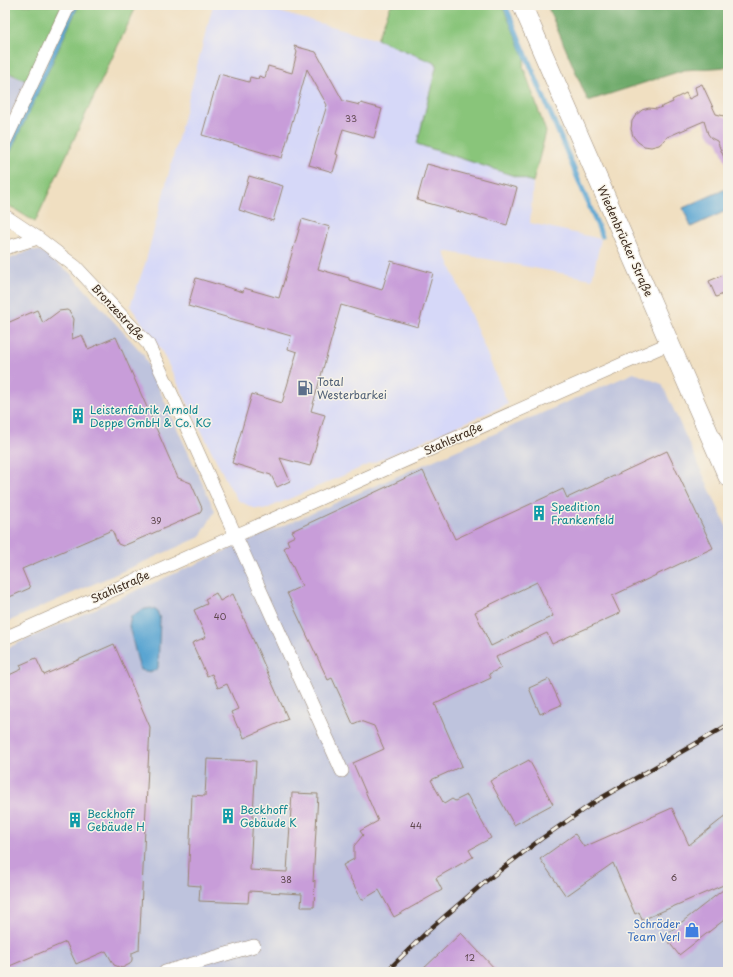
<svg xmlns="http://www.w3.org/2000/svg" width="733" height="977" viewBox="0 0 733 977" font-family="'Playpen Sans',sans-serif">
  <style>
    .built { fill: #d6d8f8 }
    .industrial { fill: #bec3dd }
    .green { fill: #89c57a; stroke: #62784c }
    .forest { fill: #6eaa6a; stroke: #546a44 }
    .water { fill: #5aa5d2; stroke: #4a6878 }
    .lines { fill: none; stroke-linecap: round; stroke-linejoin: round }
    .stream { stroke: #5aa5d2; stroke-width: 5 }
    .building { fill: #c89dd9; fill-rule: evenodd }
    .street-casing { stroke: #968470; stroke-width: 14 }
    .secondary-casing { stroke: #968470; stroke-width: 20 }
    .street { stroke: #fff; stroke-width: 13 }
    .secondary { stroke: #fff; stroke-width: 19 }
    .rail-casing { stroke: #3b2a1e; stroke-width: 4.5 }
    .rail { stroke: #f7f3e8; stroke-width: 3; stroke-dasharray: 9; stroke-linecap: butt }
    .labels { text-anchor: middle; stroke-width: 3; stroke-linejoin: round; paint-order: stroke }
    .number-label { font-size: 9px; fill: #5e474d }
    .street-label { font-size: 11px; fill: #3b2a1e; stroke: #f7f3e8 }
    .service-label { font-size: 11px; fill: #4e5e75; stroke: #f7f3e8; text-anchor: start }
    .culture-label { font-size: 11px; fill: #0d838f; stroke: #f7f3e8; text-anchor: start }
    .shop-label { font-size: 11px; fill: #366cbe; stroke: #f7f3e8; text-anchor: end }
  </style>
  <rect width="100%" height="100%" fill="#f7f3e8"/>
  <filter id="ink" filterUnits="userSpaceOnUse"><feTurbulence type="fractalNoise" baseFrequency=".025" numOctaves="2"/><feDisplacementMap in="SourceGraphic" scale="8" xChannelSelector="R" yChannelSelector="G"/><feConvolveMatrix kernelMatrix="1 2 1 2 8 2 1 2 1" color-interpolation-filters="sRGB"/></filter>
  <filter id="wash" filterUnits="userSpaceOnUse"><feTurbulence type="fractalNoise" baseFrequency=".012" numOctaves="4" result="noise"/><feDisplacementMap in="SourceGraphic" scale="16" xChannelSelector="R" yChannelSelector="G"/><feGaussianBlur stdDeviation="0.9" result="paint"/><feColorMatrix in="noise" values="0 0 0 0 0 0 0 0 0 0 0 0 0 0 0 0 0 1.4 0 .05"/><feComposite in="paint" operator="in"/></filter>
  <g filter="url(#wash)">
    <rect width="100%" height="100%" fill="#f0dfc1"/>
    <!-- built -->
    <path class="built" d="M 213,5 L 254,5 L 377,39 L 437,64 L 417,144 L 533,182 L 530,223 L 601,239 L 592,279 L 444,251 L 508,404 L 266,509 L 253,508 L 238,500 L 228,484 L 161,350 L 130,306 L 145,264 Z"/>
    <!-- industrial -->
    <path class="industrial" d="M 5,71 L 27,81 L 5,125 Z
      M 31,250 L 41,251 L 70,273 L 143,354 L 215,511 L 200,537 L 5,623 L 5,261 Z
      M 634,373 L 662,384 L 728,530 L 728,972 L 5,972 L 5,649 L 232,548 Z"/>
    <!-- green -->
    <path class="green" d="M 5,5 L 62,5 L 27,81 L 5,71 Z
      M 79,5 L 137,5 L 35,222 L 5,203 L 5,164 Z
      M 391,5 L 502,5 L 525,58 L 523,66 L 546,132 L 533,182 L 417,144 L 437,64 L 377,39 Z"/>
    <!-- forest -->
    <path class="forest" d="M 547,5 L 728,5 L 728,67 L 684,70 L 588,101 Z"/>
    <!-- water -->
    <path class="water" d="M 728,188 L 728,210 L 691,227 L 683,208 Z
      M 151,608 L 157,611 L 160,619 L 158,668 L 152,672 L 140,670 L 129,626 L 131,617 L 141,610 Z"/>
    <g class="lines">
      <!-- stream -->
      <path class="stream" d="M 505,5 L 602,236
        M 5,158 L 76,5"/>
    </g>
    <g id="blocks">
      <!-- building -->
      <path class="building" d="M 294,46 L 316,52 L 343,101 L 360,105 L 361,103 L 382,109 L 374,138 L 343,129 L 336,154 L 338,155 L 333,172 L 309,165 L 327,105 L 307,69 L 282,158 L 202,135 L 219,74 L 249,82 L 250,77 L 258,79 L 259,76 L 265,78 L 268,66 L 292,73 L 297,52 Z
        M 702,84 L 716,114 L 724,116 L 728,118 L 728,167 L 717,141 L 711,138 L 708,134 L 704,121 L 667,137 L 665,140 L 659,145 L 651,147 L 644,146 L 638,142 L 633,136 L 631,129 L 632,121 L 636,115 L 642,110 L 649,108 L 657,109 L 673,102 L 672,100 L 686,93 L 689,99 L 697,95 L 695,87 Z
        M 427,164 L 517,188 L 507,225 L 417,200 Z
        M 249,176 L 283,186 L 273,221 L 239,210 Z
        M 302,219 L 330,227 L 318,269 L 349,278 L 349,280 L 382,290 L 391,261 L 433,273 L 418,327 L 341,305 L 311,411 L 325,415 L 310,466 L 280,458 L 290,481 L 277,487 L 271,475 L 232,463 L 252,394 L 282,403 L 297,352 L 288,349 L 291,336 L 188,306 L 196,278 L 243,292 L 244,288 L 279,298 Z
        M 728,273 L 728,292 L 716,297 L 709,281 Z
        M 37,310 L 43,323 L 59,311 L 67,310 L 70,312 L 74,319 L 72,339 L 82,335 L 88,349 L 116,337 L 178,478 L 191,483 L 202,508 L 200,513 L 123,546 L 118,544 L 112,530 L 22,569 L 30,588 L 5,599 L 5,324 Z
        M 667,451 L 713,548 L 612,596 L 620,613 L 552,644 L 547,633 L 496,657 L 501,668 L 489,674 L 491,678 L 435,704 L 462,766 L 431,780 L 444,804 L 452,799 L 455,801 L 467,795 L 491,838 L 469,850 L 473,857 L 436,878 L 442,890 L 394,917 L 379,890 L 362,900 L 343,865 L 354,859 L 354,846 L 363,835 L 360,831 L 378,821 L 353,763 L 384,749 L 374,726 L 360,721 L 353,724 L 332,678 L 328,680 L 287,593 L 302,586 L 284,548 L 289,545 L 287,540 L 295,536 L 292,531 L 412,475 L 412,476 L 423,471 L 455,539 L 563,489 L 567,498 ZM 537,582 L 553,616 L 491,646 L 475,612 Z
        M 216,593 L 220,601 L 233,594 L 288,719 L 244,738 L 240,727 L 238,728 L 231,712 L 238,709 L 227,684 L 218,688 L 212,674 L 207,676 L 192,643 L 206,637 L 194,610 L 207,604 L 205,599 Z
        M 114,644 L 150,727 L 139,950 L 132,953 L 132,960 L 130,964 L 122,968 L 114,965 L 106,951 L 76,964 L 66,942 L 5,968 L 5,677 L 22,669 L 20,665 L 36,658 L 44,675 Z
        M 549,679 L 561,705 L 540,714 L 529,688 Z
        M 207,759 L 256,761 L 250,870 L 287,872 L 292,793 L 318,794 L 313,882 L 315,880 L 314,907 L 301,907 L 302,894 L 249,891 L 248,903 L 199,901 L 200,886 L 188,885 L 192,795 L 205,796 Z
        M 529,760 L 553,804 L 514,825 L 490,781 Z
        M 672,808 L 689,845 L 728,814 L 728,883 L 642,920 L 639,912 L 635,914 L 613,863 L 566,896 L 540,859 L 575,834 L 584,847 Z
        M 728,886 L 728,917 L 679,955 L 664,936 Z
        M 461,933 L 498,972 L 420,972 Z"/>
    </g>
  </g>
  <g filter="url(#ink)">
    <use href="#blocks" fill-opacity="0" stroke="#968470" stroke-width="1"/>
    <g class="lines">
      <!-- street casing -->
      <g class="street-casing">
        <path id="street" d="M 5,141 L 69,5
          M 5,216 L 38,238 L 76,267 L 148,344 L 167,384 L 342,771
          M 5,248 L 38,238
          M 5,638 L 670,343
          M 165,972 L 254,946"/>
      </g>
      <!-- secondary casing -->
      <g class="secondary-casing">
        <path id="secondary" d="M 522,5 L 728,477"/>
      </g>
      <!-- street -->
      <use href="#street" class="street"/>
      <!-- secondary -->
      <use href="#secondary" class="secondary"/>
      <!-- rail casing -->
      <g class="rail-casing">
        <path id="rail" d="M 386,972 L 429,930 L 486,881 L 541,839 L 596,801 L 728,725"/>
      </g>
      <!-- rail -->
      <use href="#rail" class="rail"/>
    </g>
  </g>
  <!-- icons -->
  <defs>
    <g id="fuel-bare" transform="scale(1.2)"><path d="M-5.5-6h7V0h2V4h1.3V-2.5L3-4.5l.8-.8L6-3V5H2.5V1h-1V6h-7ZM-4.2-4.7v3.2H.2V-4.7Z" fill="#5c6f8a" stroke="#f7f3e8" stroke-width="2.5" paint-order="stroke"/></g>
    <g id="building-bare" transform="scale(1.2)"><path d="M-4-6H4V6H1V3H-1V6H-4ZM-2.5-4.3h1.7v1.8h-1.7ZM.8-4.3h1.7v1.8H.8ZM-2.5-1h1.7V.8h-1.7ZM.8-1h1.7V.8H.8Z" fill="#0f9aa8" stroke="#f7f3e8" stroke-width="2.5" paint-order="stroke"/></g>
    <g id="shop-bare" transform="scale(1.2)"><path d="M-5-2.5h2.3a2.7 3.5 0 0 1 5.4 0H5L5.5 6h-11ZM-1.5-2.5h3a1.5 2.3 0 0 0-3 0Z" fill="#3f7fe0" stroke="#f7f3e8" stroke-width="2.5" paint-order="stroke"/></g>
  </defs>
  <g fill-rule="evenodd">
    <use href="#fuel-bare" x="305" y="388"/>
    <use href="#building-bare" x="78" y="416"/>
    <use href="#building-bare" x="539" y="513"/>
    <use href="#building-bare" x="228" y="816"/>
    <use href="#building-bare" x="75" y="820"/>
    <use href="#shop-bare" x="692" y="930"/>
  </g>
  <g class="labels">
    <!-- number labels -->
    <g class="number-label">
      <text x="351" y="122">33</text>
      <text x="156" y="524">39</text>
      <text x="220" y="620">40</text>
      <text x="416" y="829">44</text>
      <text x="674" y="881">6</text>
      <text x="286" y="883">38</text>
      <text x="470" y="961">12</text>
    </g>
    <!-- street labels -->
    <g class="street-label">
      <text transform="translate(625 241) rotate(66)" y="4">Wiedenbrücker Straße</text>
      <text transform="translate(118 312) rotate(47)" y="4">Bronzestraße</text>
      <text transform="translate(453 439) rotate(-24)" y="4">Stahlstraße</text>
      <text transform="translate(120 587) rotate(-24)" y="4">Stahlstraße</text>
    </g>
    <!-- service labels -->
    <g class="service-label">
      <text x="317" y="386">Total<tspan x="317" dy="13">Westerbarkei</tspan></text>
    </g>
    <!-- culture labels -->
    <g class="culture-label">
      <text x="90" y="414">Leistenfabrik Arnold<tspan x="90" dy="13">Deppe GmbH &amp; Co. KG</tspan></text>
      <text x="551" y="511">Spedition<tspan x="551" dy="13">Frankenfeld</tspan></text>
      <text x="240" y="814">Beckhoff<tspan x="240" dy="13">Gebäude K</tspan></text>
      <text x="87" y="818">Beckhoff<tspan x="87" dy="13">Gebäude H</tspan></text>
    </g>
    <!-- shop labels -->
    <g class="shop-label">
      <text x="680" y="928">Schröder<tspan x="680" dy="13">Team Verl</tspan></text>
    </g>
  </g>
  <!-- margin -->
  <rect width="733" height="977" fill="none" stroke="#f7f3e8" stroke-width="20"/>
</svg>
